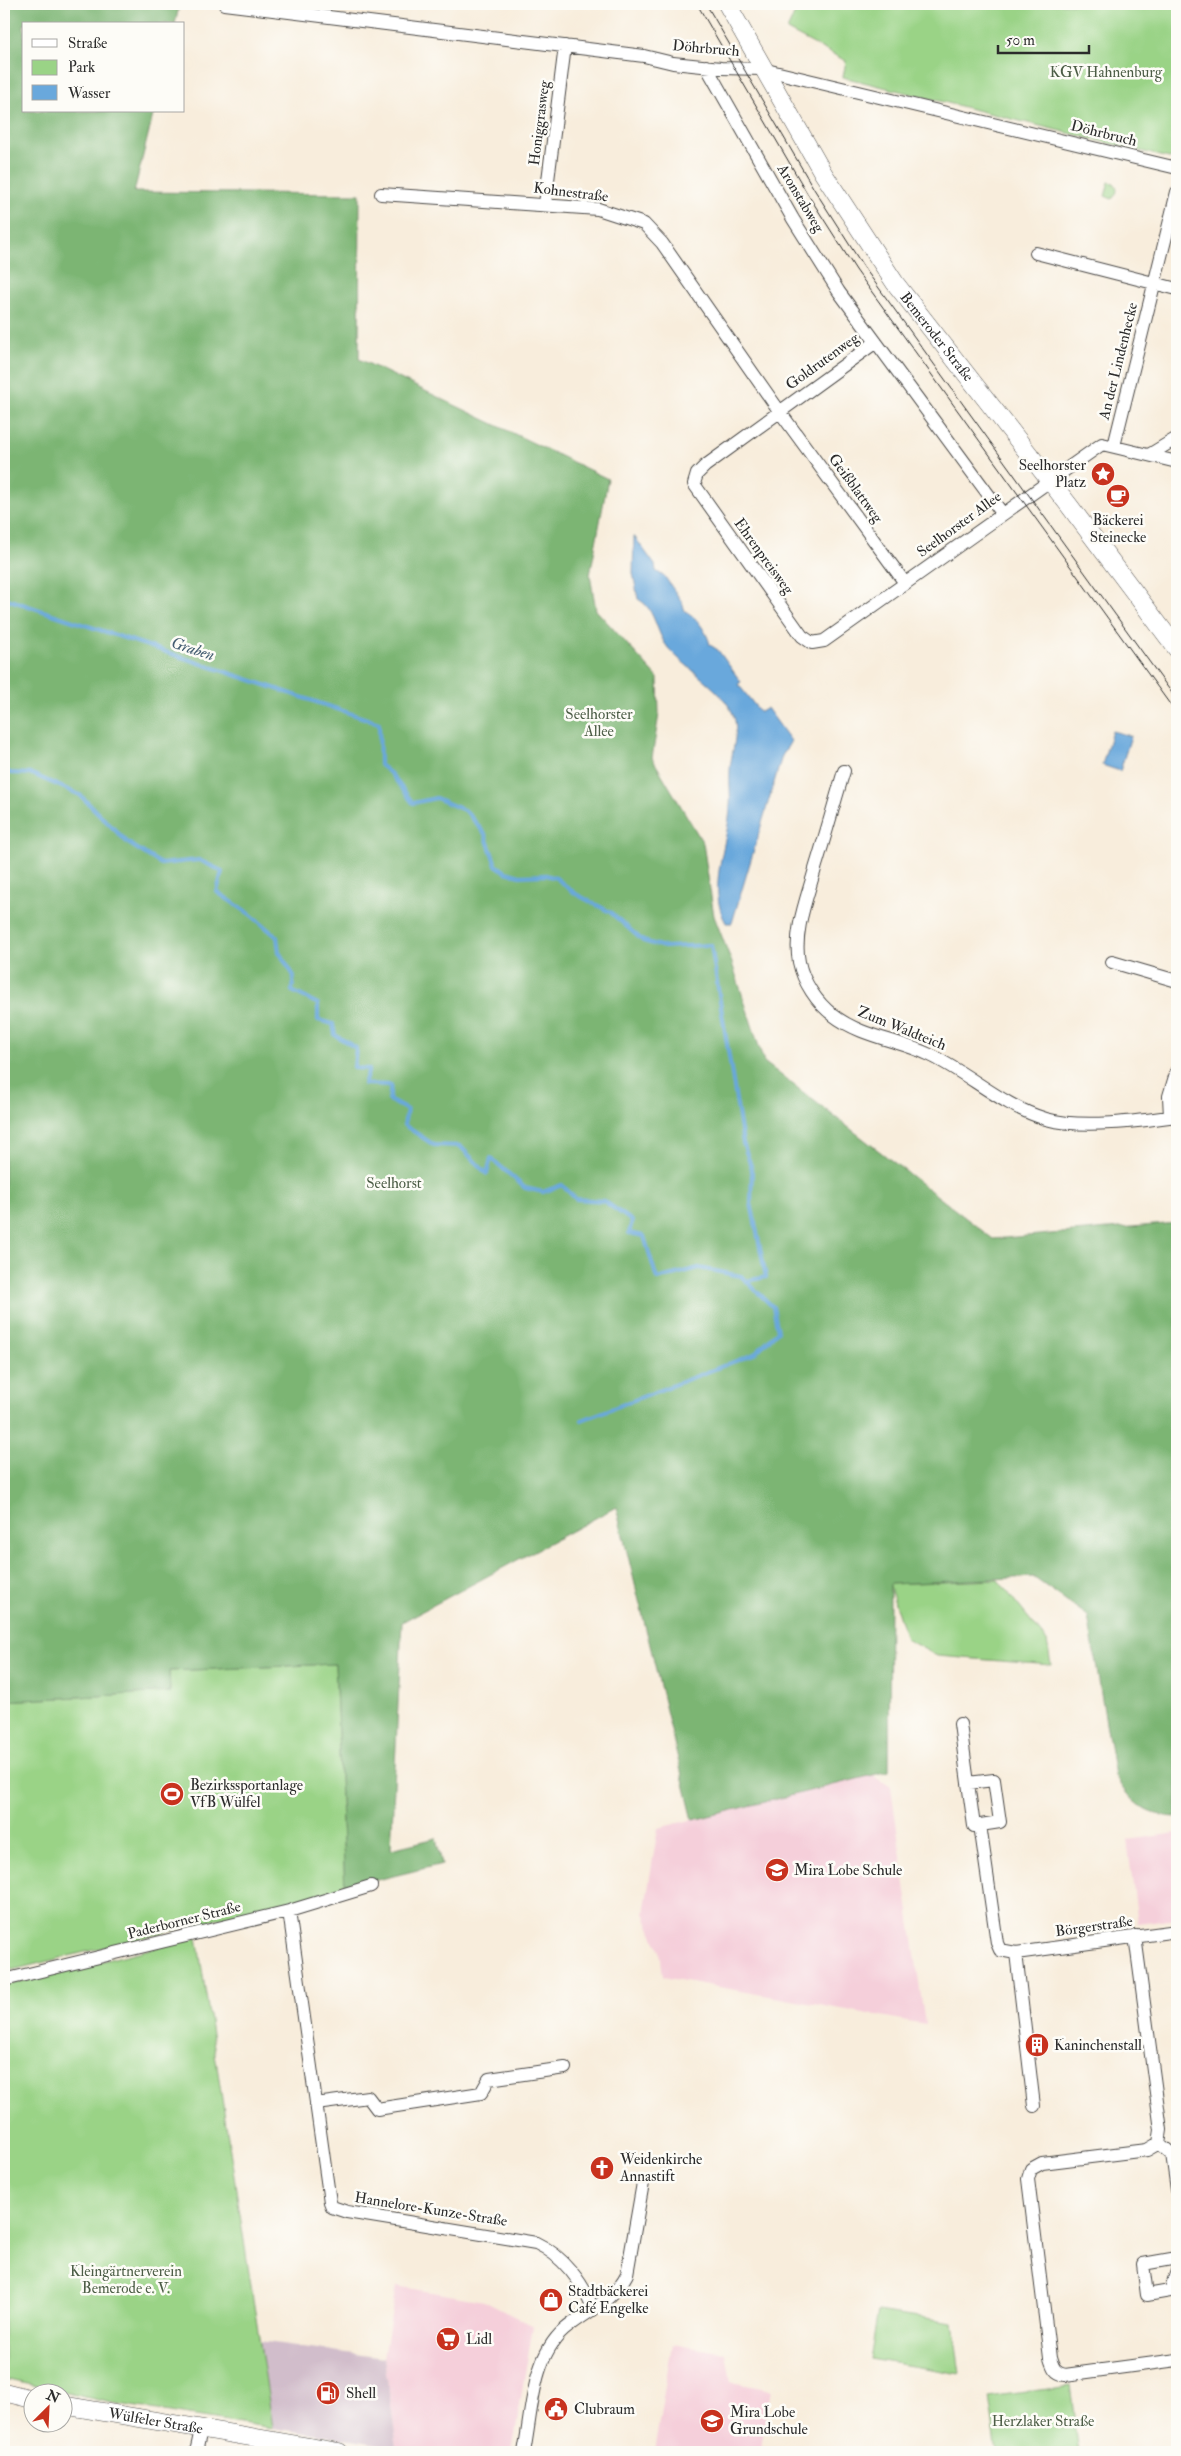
<svg xmlns="http://www.w3.org/2000/svg" width="1181" height="2456" viewBox="0 0 1181 2456" font-family="'IM FELL Double Pica',serif">
  <style>
    .built { fill: #f5cfda }
    .industrial { fill: #d1bdcb }
    .green { fill: #9ad386; stroke: #627f58 }
    .forest { fill: #7bb573; stroke: #53704f }
    .water { fill: #69a8dc; stroke: #4a6a84 }
    .lines { fill: none; stroke-linecap: round; stroke-linejoin: round }
    .stream { stroke: #69a8dc; stroke-width: 4 }
    .minor-casing { stroke: #4a4846; stroke-width: 14 }
    .secondary-casing { stroke: #4a4846; stroke-width: 19 }
    .minor { stroke: #fff; stroke-width: 12 }
    .secondary { stroke: #fff; stroke-width: 18 }
    .tram { stroke: #2b2b2b; stroke-width: 1 }
    .labels { text-anchor: middle; stroke-width: 5; stroke-linejoin: round; paint-order: stroke }
    .street-label { font-size: 15px; fill: #2b2b2b; stroke: #fdfcf7 }
    .park-label { font-size: 15px; fill: #4c5d46; stroke: #fdfcf7 }
    .poi-label { font-size: 15px; fill: #2b2b2b; stroke: #fdfcf7; text-anchor: start }
    .water-label { font-size: 16px; font-style: italic; fill: #445d72; stroke: #fdfcf7 }
  </style>
  <rect width="100%" height="100%" fill="#fdfcf7"/>
  <filter id="ink" filterUnits="userSpaceOnUse"><feTurbulence type="fractalNoise" baseFrequency=".02" numOctaves="2"/><feDisplacementMap in="SourceGraphic" scale="10" xChannelSelector="R" yChannelSelector="G"/><feConvolveMatrix kernelMatrix="1 2 1 2 8 2 1 2 1" color-interpolation-filters="sRGB"/></filter>
  <filter id="wash" filterUnits="userSpaceOnUse"><feTurbulence type="fractalNoise" baseFrequency=".0096" numOctaves="4" result="noise"/><feDisplacementMap in="SourceGraphic" scale="20" xChannelSelector="R" yChannelSelector="G"/><feGaussianBlur stdDeviation="1.12" result="paint"/><feColorMatrix in="noise" values="0 0 0 0 0 0 0 0 0 0 0 0 0 0 0 0 0 1.4 0 .05"/><feComposite in="paint" operator="in"/></filter>
  <g filter="url(#wash)">
    <rect width="100%" height="100%" fill="#f8eddc"/>
    <!-- built -->
    <path class="built" d="M 873,1775 L 891,1787 L 925,2024 L 663,1977 L 660,1951 L 644,1913 L 658,1828 Z
      M 1177,1833 L 1177,1918 L 1138,1923 L 1127,1840 Z
      M 396,2286 L 484,2301 L 533,2326 L 512,2452 L 427,2452 L 397,2447 L 384,2358 Z
      M 672,2344 L 726,2353 L 731,2382 L 771,2390 L 760,2452 L 654,2452 Z"/>
    <!-- industrial -->
    <path class="industrial" d="M 259,2341 L 384,2358 L 397,2447 L 273,2428 Z"/>
    <!-- green -->
    <path class="green" d="M 799,4 L 1177,4 L 1177,160 L 843,77 L 846,61 L 787,30 Z
      M 1109,182 L 1114,183 C 1119,189 1117,194 1112,199 L 1105,196 Z
      M 998,1580 L 1047,1641 L 1051,1665 L 937,1656 L 906,1639 L 889,1584 Z
      M 335,1664 L 345,1888 L 4,1972 L 4,1701 L 170,1692 L 169,1671 Z
      M 197,1937 L 273,2428 L 112,2403 L 4,2379 L 4,1986 Z
      M 878,2311 L 953,2322 L 960,2374 L 870,2359 Z
      M 1070,2386 L 1079,2452 L 997,2452 L 989,2397 Z"/>
    <!-- forest -->
    <path class="forest" d="M 4,4 L 153,4 L 179,7 L 175,24 L 24,24 L 24,111 L 154,111 L 134,192 L 360,194 L 359,359 L 608,479 L 590,575 L 596,610 L 658,678 L 659,714 L 652,758 L 703,843 L 714,916 L 731,960 L 764,1062 L 993,1239 L 1177,1223 L 1177,1817 C 1147,1816 1130,1803 1115,1776 L 1088,1616 L 1033,1577 L 890,1584 L 889,1771 L 693,1820 L 616,1507 L 402,1622 L 391,1849 L 436,1838 L 442,1864 L 345,1888 L 335,1664 L 169,1671 L 170,1692 L 4,1701 Z"/>
    <!-- water -->
    <path class="water" d="M 634,536 L 655,565 L 656,571 L 665,577 L 682,602 L 685,611 C 696,616 708,633 710,645 L 718,650 L 741,682 L 738,684 L 760,712 L 767,708 L 791,741 L 782,756 L 732,923 L 726,923 C 706,888 728,844 730,808 C 731,795 729,782 730,770 C 731,753 740,730 733,714 C 723,690 687,669 669,649 C 655,633 656,608 638,599 L 633,573 Z
      M 1112,731 L 1131,736 L 1120,771 L 1102,765 Z"/>
    <g class="lines">
      <!-- stream -->
      <path class="stream" d="M 4,598 L 379,723 L 380,765 L 391,774 L 413,803 L 436,798 L 466,811 L 485,834 L 496,865 L 506,872 L 520,876 L 546,875 L 556,878 L 576,894 L 610,912 L 643,941 L 664,947 L 711,945 L 743,1143 L 752,1169 L 751,1203 L 766,1277 L 746,1281
        M 4,770 L 10,773 L 32,774 L 80,795 L 128,843 L 161,864 L 199,860 L 222,871 L 217,892 L 250,914 L 277,937 L 279,952 L 294,976 L 292,991 L 318,1004 L 318,1020 L 333,1024 L 335,1035 L 356,1048 L 354,1068 L 369,1069 L 364,1084 L 391,1085 L 389,1100 L 407,1110 L 404,1125 L 434,1145 L 460,1146 L 487,1174 L 491,1158 L 525,1188 L 543,1192 L 562,1185 L 576,1199 L 604,1201 L 632,1221 L 629,1233 L 644,1236 L 657,1279 L 699,1268 L 741,1276 L 773,1307 L 778,1331 L 754,1354 L 582,1420"/>
    </g>
  </g>
  <g filter="url(#ink)">
    <g class="lines">
      <!-- minor casing -->
      <g class="minor-casing">
        <path id="minor" d="M 224,4 L 644,56 L 673,63 L 721,68 L 762,69 L 1177,168
          M 706,66 L 793,219 L 839,292 L 1002,513
          M 381,194 L 598,209 L 644,224 L 662,243 L 780,412 L 905,583
          M 545,204 L 565,46
          M 1036,253 L 1177,289
          M 876,342 L 705,466 L 697,474 L 694,484 L 802,636 L 812,643 L 824,641 L 1102,444 L 1177,462
          M 1114,446 L 1177,192
          M 1149,455 L 1177,438
          M 844,771 C 834,804 825,837 815,869 C 807,898 793,932 799,962 C 803,982 817,1003 833,1015 C 861,1037 899,1040 930,1055 C 970,1074 1002,1106 1046,1119 C 1081,1129 1141,1121 1177,1116
          M 1112,962 L 1177,981
          M 1170,1117 L 1169,1096 L 1177,1070
          M 960,1724 L 968,1783
          M 994,1780 L 1000,1822 L 974,1826 L 968,1783 Z
          M 980,1825 L 997,1943 L 1000,1950 L 1016,1953 L 1177,1931
          M 289,1911 L 330,2202 L 332,2207 L 347,2212 L 536,2243 C 562,2255 584,2283 593,2310
          M 1135,1936 L 1161,2130 L 1159,2143 L 1147,2150 L 1042,2163 L 1031,2169 L 1028,2179 L 1050,2358 C 1053,2368 1055,2373 1065,2375 L 1177,2360
          M 1016,1953 L 1034,2106
          M 4,1980 L 289,1911 L 371,1886
          M 316,2104 L 368,2097 L 377,2109 L 481,2093 L 489,2079 L 565,2068
          M 1159,2143 L 1172,2154 L 1177,2190
          M 1177,2258 L 1143,2264 L 1147,2295 L 1170,2291 L 1177,2271
          M 196,2452 L 201,2430
          M 524,2452 C 532,2412 532,2358 564,2330 C 586,2311 613,2302 627,2274 L 643,2183"/>
      </g>
      <!-- secondary casing -->
      <g class="secondary-casing">
        <g id="secondary">
          <path id="s1" d="M 727,4 L 823,173 L 895,283 L 1068,504 L 1177,649"/>
          <path d="M 4,2392 L 32,2399"/>
          <path id="s2" d="M 62,2405 L 339,2452"/>
        </g>
      </g>
      <!-- minor -->
      <use href="#minor" class="minor"/>
      <!-- secondary -->
      <use href="#secondary" class="secondary"/>
      <!-- tram -->
      <path class="tram" d="M 697,4 L 807,193 L 856,270 L 1177,714
        M 706,4 L 814,189 L 863,266 L 1177,700"/>
    </g>
  </g>
  <!-- icons -->
  <defs>
    <g id="sight-disc" transform="scale(1.25)"><circle r="9.5" fill="#c8321e" stroke="#fdfcf7"/><path d="M0-6L1.8-2.2L6-1.7L2.9 1.2L3.7 5.4L0 3.3L-3.7 5.4L-2.9 1.2L-6-1.7L-1.8-2.2Z" fill="#fff"/></g>
    <g id="cafe-disc" transform="scale(1.25)"><circle r="9.5" fill="#c8321e" stroke="#fdfcf7"/><path d="M-5.5-4.5H6V0H3Q3 3.5 0 3.5H-2.5Q-5.5 3.5-5.5 0ZM3-3.2v2h1.7v-2ZM-6 4.5H4V6H-6Z" fill="#fff"/></g>
    <g id="stadium-disc" transform="scale(1.25)"><circle r="9.5" fill="#c8321e" stroke="#fdfcf7"/><path d="M0-5a6.5 5 0 1 0 0 10a6.5 5 0 1 0 0-10ZM-3.5-1.8h7v3.6h-7Z" fill="#fff"/></g>
    <g id="school-disc" transform="scale(1.25)"><circle r="9.5" fill="#c8321e" stroke="#fdfcf7"/><path d="M0-5L7-2L0 1L-7-2ZM-4 1L0 2.5L4 1V4Q0 6-4 4Z" fill="#fff"/></g>
    <g id="building-disc" transform="scale(1.25)"><circle r="9.5" fill="#c8321e" stroke="#fdfcf7"/><path d="M-4-6H4V6H1V3H-1V6H-4ZM-2.5-4.3h1.7v1.8h-1.7ZM.8-4.3h1.7v1.8H.8ZM-2.5-1h1.7V.8h-1.7ZM.8-1h1.7V.8H.8Z" fill="#fff"/></g>
    <g id="church-disc" transform="scale(1.25)"><circle r="9.5" fill="#c8321e" stroke="#fdfcf7"/><path d="M-1.2-6h2.4v3.5h3.3v2.4h-3.3V6h-2.4V-.1h-3.3v-2.4h3.3Z" fill="#fff"/></g>
    <g id="shop-disc" transform="scale(1.25)"><circle r="9.5" fill="#c8321e" stroke="#fdfcf7"/><path d="M-5-2.5h2.3a2.7 3.5 0 0 1 5.4 0H5L5.5 6h-11ZM-1.5-2.5h3a1.5 2.3 0 0 0-3 0Z" fill="#fff"/></g>
    <g id="supermarket-disc" transform="scale(1.25)"><circle r="9.5" fill="#c8321e" stroke="#fdfcf7"/><path d="M-6-5.5h2.5l.6 2H6L4.5 2H-2.5L-4.4-4H-6ZM-1.5 3.2a1.3 1.3 0 1 0 .1 0ZM3 3.2a1.3 1.3 0 1 0 .1 0Z" fill="#fff"/></g>
    <g id="fuel-disc" transform="scale(1.25)"><circle r="9.5" fill="#c8321e" stroke="#fdfcf7"/><path d="M-5.5-6h7V0h2V4h1.3V-2.5L3-4.5l.8-.8L6-3V5H2.5V1h-1V6h-7ZM-4.2-4.7v3.2H.2V-4.7Z" fill="#fff"/></g>
    <g id="civic-disc" transform="scale(1.25)"><circle r="9.5" fill="#c8321e" stroke="#fdfcf7"/><path d="M-.6-6.5H3V-4.5H.6V-3L4-1V1h2V6H-6V1h2V-1L-.6-3ZM-1.2 2.5V6h2.4V2.5Z" fill="#fff"/></g>
  </defs>
  <g fill-rule="evenodd">
    <use href="#sight-disc" x="1103" y="474"/>
    <use href="#cafe-disc" x="1118" y="496"/>
    <use href="#stadium-disc" x="172" y="1794"/>
    <use href="#school-disc" x="777" y="1870"/>
    <use href="#building-disc" x="1037" y="2045"/>
    <use href="#church-disc" x="602" y="2168"/>
    <use href="#shop-disc" x="551" y="2300"/>
    <use href="#supermarket-disc" x="448" y="2339"/>
    <use href="#fuel-disc" x="328" y="2393"/>
    <use href="#civic-disc" x="556" y="2409"/>
    <use href="#school-disc" x="712" y="2421"/>
  </g>
  <g class="labels">
    <!-- street labels -->
    <g class="street-label">
      <text transform="translate(706 48) rotate(5)" y="5">Döhrbruch</text>
      <text transform="translate(539 123) rotate(-83)" y="5">Honiggrasweg</text>
      <text transform="translate(1104 133) rotate(14)" y="5">Döhrbruch</text>
      <text transform="translate(571 192) rotate(7)" y="5">Kohnestraße</text>
      <text transform="translate(801 198) rotate(59)" y="5">Aronstabweg</text>
      <text dy="5" stroke="none"><textPath href="#s1" startOffset="394">Bemeroder Straße</textPath></text>
      <text transform="translate(822 361) rotate(-36)" y="5">Goldrutenweg</text>
      <text transform="translate(1118 361) rotate(-76)" y="5">An der Lindenhecke</text>
      <text transform="translate(856 488) rotate(54)" y="5">Geißblattweg</text>
      <text transform="translate(959 524) rotate(-36)" y="5">Seelhorster Allee</text>
      <text transform="translate(764 556) rotate(54)" y="5">Ehrenpreisweg</text>
      <text transform="translate(902 1028) rotate(22)" y="5">Zum Waldteich</text>
      <text transform="translate(184 1920) rotate(-14)" y="5">Paderborner Straße</text>
      <text transform="translate(1094 1926) rotate(-8)" y="5">Börgerstraße</text>
      <text transform="translate(431 2209) rotate(9)" y="5">Hannelore-Kunze-Straße</text>
      <text dy="5" stroke="none"><textPath href="#s2" startOffset="95">Wülfeler Straße</textPath></text>
    </g>
    <!-- park labels -->
    <g class="park-label">
      <text x="1106" y="77">KGV Hahnenburg</text>
      <text x="599" y="719">Seelhorster<tspan x="599" dy="17">Allee</tspan></text>
      <text x="394" y="1188">Seelhorst</text>
      <text x="126" y="2276">Kleingärtnerverein<tspan x="126" dy="17">Bemerode e. V.</tspan></text>
      <text x="1043" y="2426">Herzlaker Straße</text>
    </g>
    <!-- poi labels -->
    <g class="poi-label">
      <text x="1086" y="470" text-anchor="end">Seelhorster<tspan x="1086" dy="17">Platz</tspan></text>
      <text x="1118" y="525" text-anchor="middle">Bäckerei<tspan x="1118" dy="17">Steinecke</tspan></text>
      <text x="190" y="1790">Bezirkssportanlage<tspan x="190" dy="17">VfB Wülfel</tspan></text>
      <text x="794" y="1875">Mira Lobe Schule</text>
      <text x="1054" y="2050">Kaninchenstall</text>
      <text x="620" y="2164">Weidenkirche<tspan x="620" dy="17">Annastift</tspan></text>
      <text x="568" y="2296">Stadtbäckerei<tspan x="568" dy="17">Café Engelke</tspan></text>
      <text x="466" y="2344">Lidl</text>
      <text x="346" y="2398">Shell</text>
      <text x="574" y="2414">Clubraum</text>
      <text x="730" y="2417">Mira Lobe<tspan x="730" dy="17">Grundschule</tspan></text>
    </g>
    <!-- water labels -->
    <g class="water-label">
      <text transform="translate(193 648) rotate(18)" y="6">Graben</text>
    </g>
  </g>
  <!-- margin -->
  <rect width="1181" height="2456" fill="none" stroke="#fdfcf7" stroke-width="20"/>
  <!-- legend -->
  <rect x="22" y="22" width="162" height="90" fill="#fdfcf7" stroke="#a9a8a5"/>
  <rect x="32" y="39" width="25" height="8" fill="#ffffff" stroke="#a9a8a5"/>
  <text x="68" y="48" font-size="15" fill="#2b2b2b">Straße</text>
  <rect x="32" y="60" width="25" height="15" fill="#9ad386" stroke="#a9a8a5"/>
  <text x="68" y="72" font-size="15" fill="#2b2b2b">Park</text>
  <rect x="32" y="85" width="25" height="15" fill="#69a8dc" stroke="#a9a8a5"/>
  <text x="68" y="98" font-size="15" fill="#2b2b2b">Wasser</text>
  <!-- north arrow -->
  <g transform="translate(48 2408) rotate(24)"><circle r="24" fill="#fdfcf7" stroke="#a9a8a5"/>
  <path d="M0-4L9 19L0 12L-9 19Z" fill="#c8321e"/>
  <text y="-8" font-size="14" font-weight="bold" text-anchor="middle" fill="#2b2b2b">N</text>
  </g>
  <!-- scale -->
  <path d="M998 45v8h91v-8" fill="none" stroke="#2b2b2b" stroke-width="2.5"/>
  <text x="1006" y="45" font-size="15" fill="#2b2b2b" stroke="#fdfcf7" stroke-width="4" paint-order="stroke">50 m</text>
</svg>
